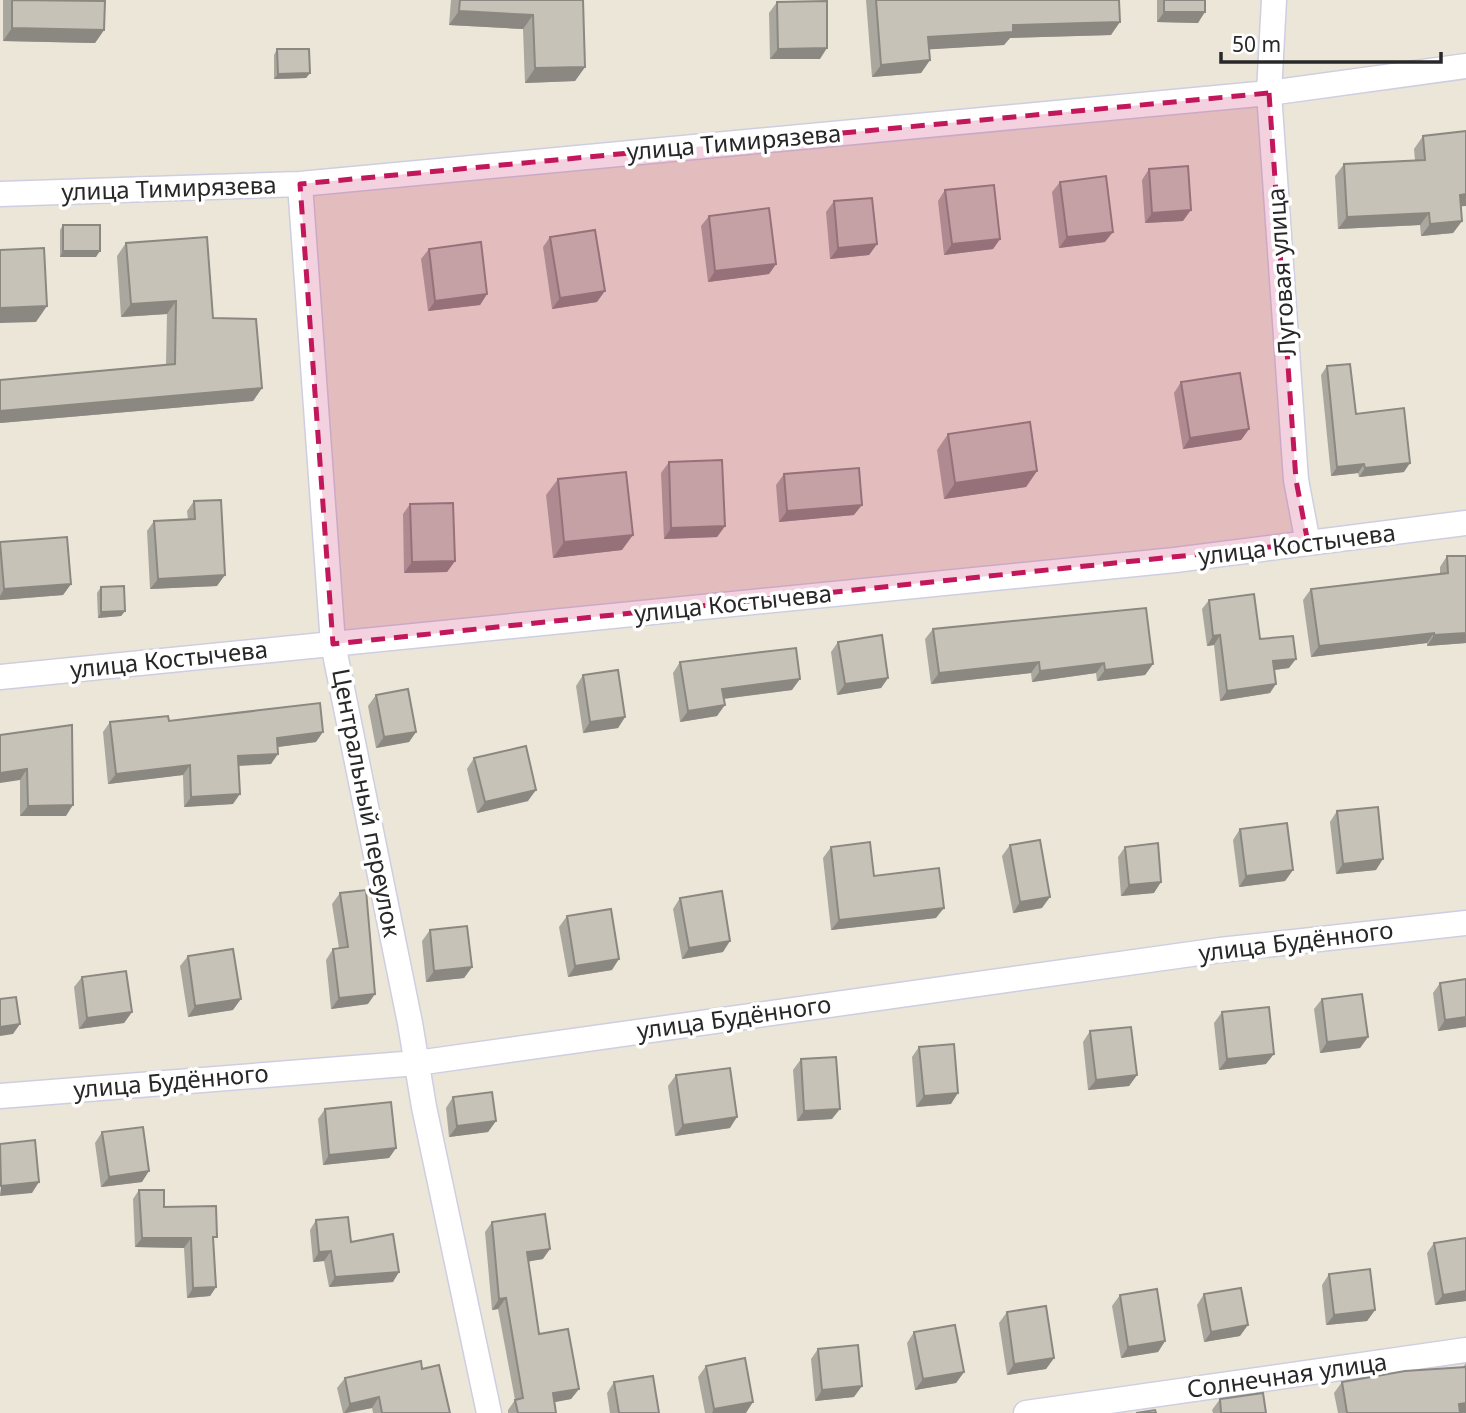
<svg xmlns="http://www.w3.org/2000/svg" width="1466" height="1413" viewBox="0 0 1466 1413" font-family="'Noto Sans',sans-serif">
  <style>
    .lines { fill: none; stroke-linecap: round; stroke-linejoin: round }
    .minor-casing { stroke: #cecee2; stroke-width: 27 }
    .minor { stroke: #fff; stroke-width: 24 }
    .wall { fill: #aaa79e }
    .shaded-wall { fill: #8b8881 }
    .building { fill: #c6c2b8; stroke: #8b8881; stroke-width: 2 }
    .marked { fill: #c2185b; fill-opacity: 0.2; stroke: #c2185b; stroke-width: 5; stroke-dasharray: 14 9; stroke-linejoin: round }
    .labels { text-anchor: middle; stroke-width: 7; stroke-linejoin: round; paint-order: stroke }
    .street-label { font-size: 24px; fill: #282828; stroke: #fff }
  </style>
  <rect width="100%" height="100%" fill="#ebe6d8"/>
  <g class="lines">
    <!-- minor casing -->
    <g class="minor-casing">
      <path id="minor" d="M 1274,0 L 1269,93 L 1296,480 L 1308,543
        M 300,184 L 333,644 L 410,1023 L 424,1107 L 489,1413
        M 0,194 L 300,184 L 1269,93 L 1466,66
        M 0,677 L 1175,560 L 1466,523
        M 0,1096 L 417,1063 L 1220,950 L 1466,923
        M 1026,1413 L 1466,1350"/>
    </g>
    <!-- minor -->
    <use href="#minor" class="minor"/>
  </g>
  <!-- wall -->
  <path class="wall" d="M 3,0 L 93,0 L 104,30 L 95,43 L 3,41 Z
    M 451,0 L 583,0 L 585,67 L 575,81 L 525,83 L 523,29 L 449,25 Z
    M 866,0 L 1119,0 L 1111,35 L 1010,38 L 1004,45 L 929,49 L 930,60 L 921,73 L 872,77 Z
    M 1157,0 L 1205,0 L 1198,23 L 1157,22 Z
    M 777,2 L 820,59 L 770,59 L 769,13 Z
    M 277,49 L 310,73 L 306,78 L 274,79 L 274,55 Z
    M 1423,136 L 1461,206 L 1462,221 L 1453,233 L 1421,236 L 1420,225 L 1338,229 L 1335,176 L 1344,164 L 1415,160 L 1414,149 Z
    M 1149,169 L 1183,221 L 1145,223 L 1142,180 Z
    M 1060,182 L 1105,242 L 1059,248 L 1052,192 Z
    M 945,190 L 1000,239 L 993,249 L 944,255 L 938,201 Z
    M 834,201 L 877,244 L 869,255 L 830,259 L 826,212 Z
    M 709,216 L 776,264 L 769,274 L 708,282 L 701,226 Z
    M 63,225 L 96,257 L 60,257 L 60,230 Z
    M 550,237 L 597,302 L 552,309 L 543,247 Z
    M 126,243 L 213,318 L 262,388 L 253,401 L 0,423 L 0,380 L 166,365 L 167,314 L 121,317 L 117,256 Z
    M 429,249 L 487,294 L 480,305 L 428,311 L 421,259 Z
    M 1327,366 L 1356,414 L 1404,472 L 1359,477 L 1358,473 L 1331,476 L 1321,375 Z
    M 1181,382 L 1249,429 L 1241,440 L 1183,449 L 1174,393 Z
    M 948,434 L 1037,471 L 1026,487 L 944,499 L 937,450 Z
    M 669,462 L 725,526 L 717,537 L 664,539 L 661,473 Z
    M 784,474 L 854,515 L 779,522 L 776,485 Z
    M 558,479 L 622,550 L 553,558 L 546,495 Z
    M 194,501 L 217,586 L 150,589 L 147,531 L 154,521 L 188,520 L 187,511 Z
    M 410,504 L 455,561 L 447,572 L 404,573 L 403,514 Z
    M 0,542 L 71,584 L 63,595 L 0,600 Z
    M 1447,556 L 1466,556 L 1466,643 L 1427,646 L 1427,643 L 1311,657 L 1303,600 L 1311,589 L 1440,574 L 1440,567 Z
    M 101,587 L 125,611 L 121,616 L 98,618 L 97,593 Z
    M 1209,600 L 1260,639 L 1289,668 L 1274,670 L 1270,693 L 1220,701 L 1214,645 L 1207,646 L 1202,609 Z
    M 933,629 L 1153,664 L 1145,675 L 1097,681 L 1096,673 L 1032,682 L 1031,673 L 931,684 L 925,639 Z
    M 838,642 L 888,678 L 881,688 L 837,695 L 831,652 Z
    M 680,662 L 792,690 L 723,699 L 717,716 L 680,722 L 673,673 Z
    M 583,675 L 625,717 L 618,728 L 583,733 L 576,686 Z
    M 376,695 L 416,732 L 409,742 L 376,748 L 368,706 Z
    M 169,721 L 316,742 L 278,747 L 271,764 L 239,766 L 233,804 L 184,807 L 183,775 L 108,784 L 103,732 L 110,722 Z
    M 0,735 L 66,816 L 20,816 L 20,780 Z
    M 474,758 L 528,801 L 477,813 L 467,769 Z
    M 1337,811 L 1376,870 L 1336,874 L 1330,822 Z
    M 1240,829 L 1293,870 L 1285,881 L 1239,887 L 1233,840 Z
    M 1010,845 L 1042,908 L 1013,913 L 1002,856 Z
    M 831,847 L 874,876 L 936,918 L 831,930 L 823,858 Z
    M 1125,847 L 1154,893 L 1121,896 L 1118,857 Z
    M 340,893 L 368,1004 L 331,1009 L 326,960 L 333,949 L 339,948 L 332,904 Z
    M 680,898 L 723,952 L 682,959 L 673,909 Z
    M 567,916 L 612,970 L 568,977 L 559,927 Z
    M 430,930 L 472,967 L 464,978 L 426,982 L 422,941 Z
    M 188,956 L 233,1010 L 188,1017 L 180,966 Z
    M 82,977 L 132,1012 L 124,1023 L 79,1029 L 74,987 Z
    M 1440,983 L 1466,1027 L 1438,1031 L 1433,993 Z
    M 1322,999 L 1368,1037 L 1360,1048 L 1320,1053 L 1314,1009 Z
    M 1222,1012 L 1266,1064 L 1219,1070 L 1214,1023 Z
    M 1090,1031 L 1137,1075 L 1129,1086 L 1088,1090 L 1083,1042 Z
    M 919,1047 L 951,1104 L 916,1107 L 912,1057 Z
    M 801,1059 L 832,1119 L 797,1121 L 793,1070 Z
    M 676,1075 L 730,1128 L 675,1136 L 668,1086 Z
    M 453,1097 L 496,1121 L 488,1132 L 449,1137 L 446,1108 Z
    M 325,1109 L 396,1148 L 389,1158 L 323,1165 L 318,1119 Z
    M 102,1132 L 142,1182 L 101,1187 L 95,1143 Z
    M 139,1190 L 213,1242 L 216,1287 L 210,1296 L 187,1298 L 184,1248 L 135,1247 L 133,1199 Z
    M 316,1220 L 351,1242 L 393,1282 L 329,1287 L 324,1261 L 313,1262 L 310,1230 Z
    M 492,1222 L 543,1259 L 528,1261 L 539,1334 L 579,1389 L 571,1399 L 554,1402 L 556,1413 L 508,1413 L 508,1410 L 515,1400 L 498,1309 L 492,1310 L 485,1232 Z
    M 1466,1238 L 1466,1301 L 1435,1305 L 1427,1253 L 1434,1243 Z
    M 1329,1274 L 1375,1310 L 1367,1321 L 1326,1325 L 1322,1285 Z
    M 1204,1294 L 1240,1336 L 1204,1342 L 1197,1305 Z
    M 1120,1295 L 1165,1341 L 1158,1352 L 1121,1358 L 1112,1306 Z
    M 1007,1312 L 1054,1358 L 1046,1369 L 1007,1375 L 999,1323 Z
    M 914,1332 L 964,1372 L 956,1383 L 915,1390 L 907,1343 Z
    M 818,1349 L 854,1397 L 815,1401 L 811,1359 Z
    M 1466,1363 L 1466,1413 L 1338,1413 L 1334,1393 L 1342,1382 L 1463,1367 Z
    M 706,1366 L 746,1413 L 705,1413 L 698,1377 Z
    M 422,1369 L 450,1413 L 373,1413 L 372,1408 L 348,1413 L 343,1413 L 337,1388 L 345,1378 Z
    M 614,1382 L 659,1413 L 610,1413 L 607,1393 Z
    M 1220,1399 L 1266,1413 L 1213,1413 L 1212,1410 Z"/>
  <!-- shaded-wall -->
  <path class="shaded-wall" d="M 459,11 L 533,15 L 523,29 L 449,25 Z
    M 1164,12 L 1205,12 L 1198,23 L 1157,22 Z
    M 1120,22 L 1111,35 L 1010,38 L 1004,45 L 919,50 L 928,37 L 1013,25 Z
    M 12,28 L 104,30 L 95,43 L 3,41 Z
    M 827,48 L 820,59 L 770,59 L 778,49 Z
    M 930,60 L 921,73 L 872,77 L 881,65 Z
    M 585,67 L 575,81 L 525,83 L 535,68 Z
    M 310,73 L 306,78 L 274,79 L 278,74 Z
    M 1466,194 L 1466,206 L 1451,207 L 1460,195 Z
    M 1191,210 L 1183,221 L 1145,223 L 1152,213 Z
    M 1429,213 L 1420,225 L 1338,229 L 1347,217 Z
    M 1462,221 L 1453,233 L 1421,236 L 1430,224 Z
    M 1113,232 L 1105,242 L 1059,248 L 1067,237 Z
    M 1000,239 L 993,249 L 944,255 L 952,244 Z
    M 877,244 L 869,255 L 830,259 L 838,248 Z
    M 63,251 L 100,251 L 96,257 L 60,257 Z
    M 776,264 L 769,274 L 708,282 L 715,271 Z
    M 605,291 L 597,302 L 552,309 L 560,298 Z
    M 487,294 L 480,305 L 428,311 L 435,301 Z
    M 176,301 L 167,314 L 121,317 L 131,304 Z
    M 47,306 L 36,322 L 0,323 L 0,308 Z
    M 262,388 L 253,401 L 0,423 L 0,411 Z
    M 1249,429 L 1241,440 L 1183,449 L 1190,438 Z
    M 1410,463 L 1404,472 L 1359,477 L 1365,468 Z
    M 1364,464 L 1358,473 L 1331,476 L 1337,467 Z
    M 1037,471 L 1026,487 L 944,499 L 955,483 Z
    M 862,505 L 854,515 L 779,522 L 787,511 Z
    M 725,526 L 717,537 L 664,539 L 671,528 Z
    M 633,535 L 622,550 L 553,558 L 564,542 Z
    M 455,561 L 447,572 L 404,573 L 412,562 Z
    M 225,575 L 217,586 L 150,589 L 158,579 Z
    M 71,584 L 63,595 L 0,600 L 0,596 L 4,589 Z
    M 125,611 L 121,616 L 98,618 L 101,612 Z
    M 1434,633 L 1427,643 L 1311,657 L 1319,646 Z
    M 1466,633 L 1466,643 L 1427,646 L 1434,635 Z
    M 1220,635 L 1214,645 L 1207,646 L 1213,636 Z
    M 1296,659 L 1289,668 L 1266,671 L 1273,661 Z
    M 1039,662 L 1031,673 L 931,684 L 939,673 Z
    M 1104,663 L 1096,673 L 1032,682 L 1040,671 Z
    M 1153,664 L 1145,675 L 1097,681 L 1105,670 Z
    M 888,678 L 881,688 L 837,695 L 845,684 Z
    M 800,679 L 792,690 L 714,700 L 722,689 Z
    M 1276,684 L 1270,693 L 1220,701 L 1227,691 Z
    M 725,705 L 717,716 L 680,722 L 688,711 Z
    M 625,717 L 618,728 L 583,733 L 590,722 Z
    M 323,732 L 316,742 L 270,748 L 277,738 Z
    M 416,732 L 409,742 L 376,748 L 384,737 Z
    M 278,754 L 271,764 L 231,766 L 238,756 Z
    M 190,765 L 183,775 L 108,784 L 116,774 Z
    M 27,769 L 20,780 L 0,783 L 0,773 Z
    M 536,790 L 528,801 L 477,813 L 485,802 Z
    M 240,794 L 233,804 L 184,807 L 191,797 Z
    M 73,805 L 66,816 L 20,816 L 28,806 Z
    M 1383,859 L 1376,870 L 1336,874 L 1343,864 Z
    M 1293,870 L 1285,881 L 1239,887 L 1246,876 Z
    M 1161,882 L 1154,893 L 1121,896 L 1129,885 Z
    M 1050,897 L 1042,908 L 1013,913 L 1020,902 Z
    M 944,908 L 936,918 L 831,930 L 839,920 Z
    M 730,941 L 723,952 L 682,959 L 689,948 Z
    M 619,959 L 612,970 L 568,977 L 575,966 Z
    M 472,967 L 464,978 L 426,982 L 434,971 Z
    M 375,994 L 368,1004 L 331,1009 L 339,998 Z
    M 241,999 L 233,1010 L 188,1017 L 195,1006 Z
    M 132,1012 L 124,1023 L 79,1029 L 87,1018 Z
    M 1466,1017 L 1466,1027 L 1438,1031 L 1445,1020 Z
    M 20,1024 L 13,1034 L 0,1036 L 0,1027 Z
    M 1368,1037 L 1360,1048 L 1320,1053 L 1327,1042 Z
    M 1274,1054 L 1266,1064 L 1219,1070 L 1227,1059 Z
    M 1137,1075 L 1129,1086 L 1088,1090 L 1096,1080 Z
    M 958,1093 L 951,1104 L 916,1107 L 924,1096 Z
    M 840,1109 L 832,1119 L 797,1121 L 804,1111 Z
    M 737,1117 L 730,1128 L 675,1136 L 683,1125 Z
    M 496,1121 L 488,1132 L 449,1137 L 457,1126 Z
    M 396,1148 L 389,1158 L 323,1165 L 329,1155 Z
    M 149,1171 L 142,1182 L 101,1187 L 109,1177 Z
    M 39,1182 L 32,1193 L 0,1196 L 1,1186 Z
    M 142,1238 L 191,1238 L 184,1248 L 135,1247 Z
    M 550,1249 L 543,1259 L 520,1263 L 527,1252 Z
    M 331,1251 L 324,1261 L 313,1262 L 319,1252 Z
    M 399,1272 L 393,1282 L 329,1287 L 335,1277 Z
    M 216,1287 L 210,1296 L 187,1298 L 193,1288 Z
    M 1466,1291 L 1466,1301 L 1435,1305 L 1443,1295 Z
    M 506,1298 L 498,1309 L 492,1310 L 499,1299 Z
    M 1375,1310 L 1367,1321 L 1326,1325 L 1334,1315 Z
    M 1248,1325 L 1240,1336 L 1204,1342 L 1211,1332 Z
    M 1165,1341 L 1158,1352 L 1121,1358 L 1128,1347 Z
    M 1054,1358 L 1046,1369 L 1007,1375 L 1014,1364 Z
    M 964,1372 L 956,1383 L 915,1390 L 923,1379 Z
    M 862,1386 L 854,1397 L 815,1401 L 822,1390 Z
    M 579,1389 L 571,1399 L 545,1404 L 553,1393 Z
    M 379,1397 L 372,1408 L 344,1413 L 350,1404 Z
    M 753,1402 L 746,1413 L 712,1413 L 714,1409 Z
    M 1466,1403 L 1466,1413 L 1453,1413 L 1459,1404 Z"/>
  <!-- building -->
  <path class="building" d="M 12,0 L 105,1 L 104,30 L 12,28 Z
    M 460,0 L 583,0 L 585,67 L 535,68 L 533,15 L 459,11 Z
    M 876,0 L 1119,0 L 1120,22 L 1013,25 L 1013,32 L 928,37 L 930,60 L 881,65 Z
    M 1164,0 L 1205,0 L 1205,12 L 1164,12 Z
    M 827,1 L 827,48 L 778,49 L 777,2 Z
    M 277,49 L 309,49 L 310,73 L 278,74 Z
    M 1466,131 L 1466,194 L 1460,195 L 1462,221 L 1430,224 L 1429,213 L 1347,217 L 1344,164 L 1425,160 L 1423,136 Z
    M 1188,166 L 1191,210 L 1152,213 L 1149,169 Z
    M 1106,176 L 1113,232 L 1067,237 L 1060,182 Z
    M 994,185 L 1000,239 L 952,244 L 945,190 Z
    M 872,198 L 877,244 L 838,248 L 834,201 Z
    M 769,208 L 776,264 L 715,271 L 709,216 Z
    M 63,225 L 100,225 L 100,251 L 63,251 Z
    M 595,230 L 605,291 L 560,298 L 550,237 Z
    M 207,237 L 213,318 L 256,319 L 262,388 L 0,411 L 0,380 L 175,364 L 176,301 L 131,304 L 126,243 Z
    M 481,242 L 487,294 L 435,301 L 429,249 Z
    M 44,248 L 47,306 L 0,308 L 0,250 Z
    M 1350,364 L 1356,414 L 1404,408 L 1410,463 L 1365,468 L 1364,464 L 1337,467 L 1327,366 Z
    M 1240,373 L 1249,429 L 1190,438 L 1181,382 Z
    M 1030,422 L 1037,471 L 955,483 L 948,434 Z
    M 722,460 L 725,526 L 671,528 L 669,462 Z
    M 859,468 L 862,505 L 787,511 L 784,474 Z
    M 626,472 L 633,535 L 564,542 L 558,479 Z
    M 221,500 L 225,575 L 158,579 L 154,521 L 195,519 L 194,501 Z
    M 453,503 L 455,561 L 412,562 L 410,504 Z
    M 67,537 L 71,584 L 4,589 L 0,542 Z
    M 1447,556 L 1466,556 L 1466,633 L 1434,635 L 1434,633 L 1319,646 L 1311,589 L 1448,573 Z
    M 124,586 L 125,611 L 101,612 L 101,587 Z
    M 1254,594 L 1260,639 L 1293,636 L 1296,659 L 1273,661 L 1276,684 L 1227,691 L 1220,635 L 1213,636 L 1209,600 Z
    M 1146,608 L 1153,664 L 1105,670 L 1104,663 L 1040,671 L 1039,662 L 939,673 L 933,629 Z
    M 882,635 L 888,678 L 845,684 L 838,642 Z
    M 796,648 L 800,679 L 722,689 L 725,705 L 688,711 L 680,662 Z
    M 618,670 L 625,717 L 590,722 L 583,675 Z
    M 408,689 L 416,732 L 384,737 L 376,695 Z
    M 320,703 L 323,732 L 277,738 L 278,754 L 238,756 L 240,794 L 191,797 L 190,765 L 116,774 L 110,722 L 168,716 L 169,721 Z
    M 72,725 L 73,805 L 28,806 L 27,769 L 0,773 L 0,735 Z
    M 526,746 L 536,790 L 485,802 L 474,758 Z
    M 1378,807 L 1383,859 L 1343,864 L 1337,811 Z
    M 1287,823 L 1293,870 L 1246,876 L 1240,829 Z
    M 1040,840 L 1050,897 L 1020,902 L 1010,845 Z
    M 870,842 L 874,876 L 939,868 L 944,908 L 839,920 L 831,847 Z
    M 1158,843 L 1161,882 L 1129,885 L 1125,847 Z
    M 366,890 L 375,994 L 339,998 L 333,949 L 348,947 L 340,893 Z
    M 722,891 L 730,941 L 689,948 L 680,898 Z
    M 611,909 L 619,959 L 575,966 L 567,916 Z
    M 467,926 L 472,967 L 434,971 L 430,930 Z
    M 233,949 L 241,999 L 195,1006 L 188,956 Z
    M 126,971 L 132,1012 L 87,1018 L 82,977 Z
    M 1466,979 L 1466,1017 L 1445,1020 L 1440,983 Z
    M 1362,994 L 1368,1037 L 1327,1042 L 1322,999 Z
    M 16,997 L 20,1024 L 0,1027 L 0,999 Z
    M 1269,1007 L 1274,1054 L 1227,1059 L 1222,1012 Z
    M 1131,1027 L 1137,1075 L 1096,1080 L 1090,1031 Z
    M 954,1044 L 958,1093 L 924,1096 L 919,1047 Z
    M 836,1057 L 840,1109 L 804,1111 L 801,1059 Z
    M 730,1068 L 737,1117 L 683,1125 L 676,1075 Z
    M 492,1092 L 496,1121 L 457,1126 L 453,1097 Z
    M 391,1102 L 396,1148 L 329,1155 L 325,1109 Z
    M 143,1127 L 149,1171 L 109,1177 L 102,1132 Z
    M 35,1140 L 39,1182 L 1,1186 L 0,1144 Z
    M 139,1190 L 164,1190 L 164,1207 L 216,1206 L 217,1237 L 213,1237 L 216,1287 L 193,1288 L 191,1238 L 142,1238 Z
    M 545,1214 L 550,1249 L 527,1252 L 539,1334 L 568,1329 L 579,1389 L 553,1393 L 556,1413 L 518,1413 L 515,1400 L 523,1398 L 506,1298 L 499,1299 L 492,1222 Z
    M 348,1217 L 351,1242 L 393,1234 L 399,1272 L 335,1277 L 331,1251 L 319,1252 L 316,1220 Z
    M 1466,1238 L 1466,1291 L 1443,1295 L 1434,1243 Z
    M 1370,1269 L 1375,1310 L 1334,1315 L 1329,1274 Z
    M 1241,1288 L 1248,1325 L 1211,1332 L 1204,1294 Z
    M 1157,1289 L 1165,1341 L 1128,1347 L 1120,1295 Z
    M 1046,1306 L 1054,1358 L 1014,1364 L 1007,1312 Z
    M 955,1325 L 964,1372 L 923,1379 L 914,1332 Z
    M 858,1345 L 862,1386 L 822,1390 L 818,1349 Z
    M 745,1358 L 753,1402 L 714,1409 L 706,1366 Z
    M 421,1361 L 422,1369 L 439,1365 L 450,1413 L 382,1413 L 379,1397 L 350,1404 L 345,1378 Z
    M 1466,1367 L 1466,1403 L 1459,1404 L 1460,1413 L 1347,1413 L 1342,1382 L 1405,1371 Z
    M 653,1376 L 659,1413 L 619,1413 L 614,1382 Z
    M 1263,1393 L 1266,1413 L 1221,1413 L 1220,1399 Z
    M 1155,1410 L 1156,1413 L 1136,1413 Z"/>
  <!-- marked area -->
  <path class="marked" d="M 1269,93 L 1296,480 L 1308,543 L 333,644 L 300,184 Z"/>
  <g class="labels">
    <!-- street labels -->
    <g class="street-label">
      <text transform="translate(734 143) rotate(-5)" y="8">улица Тимирязева</text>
      <text transform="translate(169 189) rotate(-2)" y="8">улица Тимирязева</text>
      <text transform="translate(1282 272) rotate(-94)" y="8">Луговая улица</text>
      <text transform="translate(1297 545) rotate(-7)" y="8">улица Костычева</text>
      <text transform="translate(733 604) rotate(-6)" y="8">улица Костычева</text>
      <text transform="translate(169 660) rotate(-6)" y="8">улица Костычева</text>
      <text transform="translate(366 803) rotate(79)" y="8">Центральный переулок</text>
      <text transform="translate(1296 942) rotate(-7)" y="8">улица Будённого</text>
      <text transform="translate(734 1018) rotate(-8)" y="8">улица Будённого</text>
      <text transform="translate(171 1082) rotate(-5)" y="8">улица Будённого</text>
      <text transform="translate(1287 1376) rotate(-8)" y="8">Солнечная улица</text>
    </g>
  </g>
  <!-- scale -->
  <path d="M1221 52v10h220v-10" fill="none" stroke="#282828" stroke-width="3.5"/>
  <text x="1232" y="52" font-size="21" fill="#282828" stroke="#ffffff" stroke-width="5" paint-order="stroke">50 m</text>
</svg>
